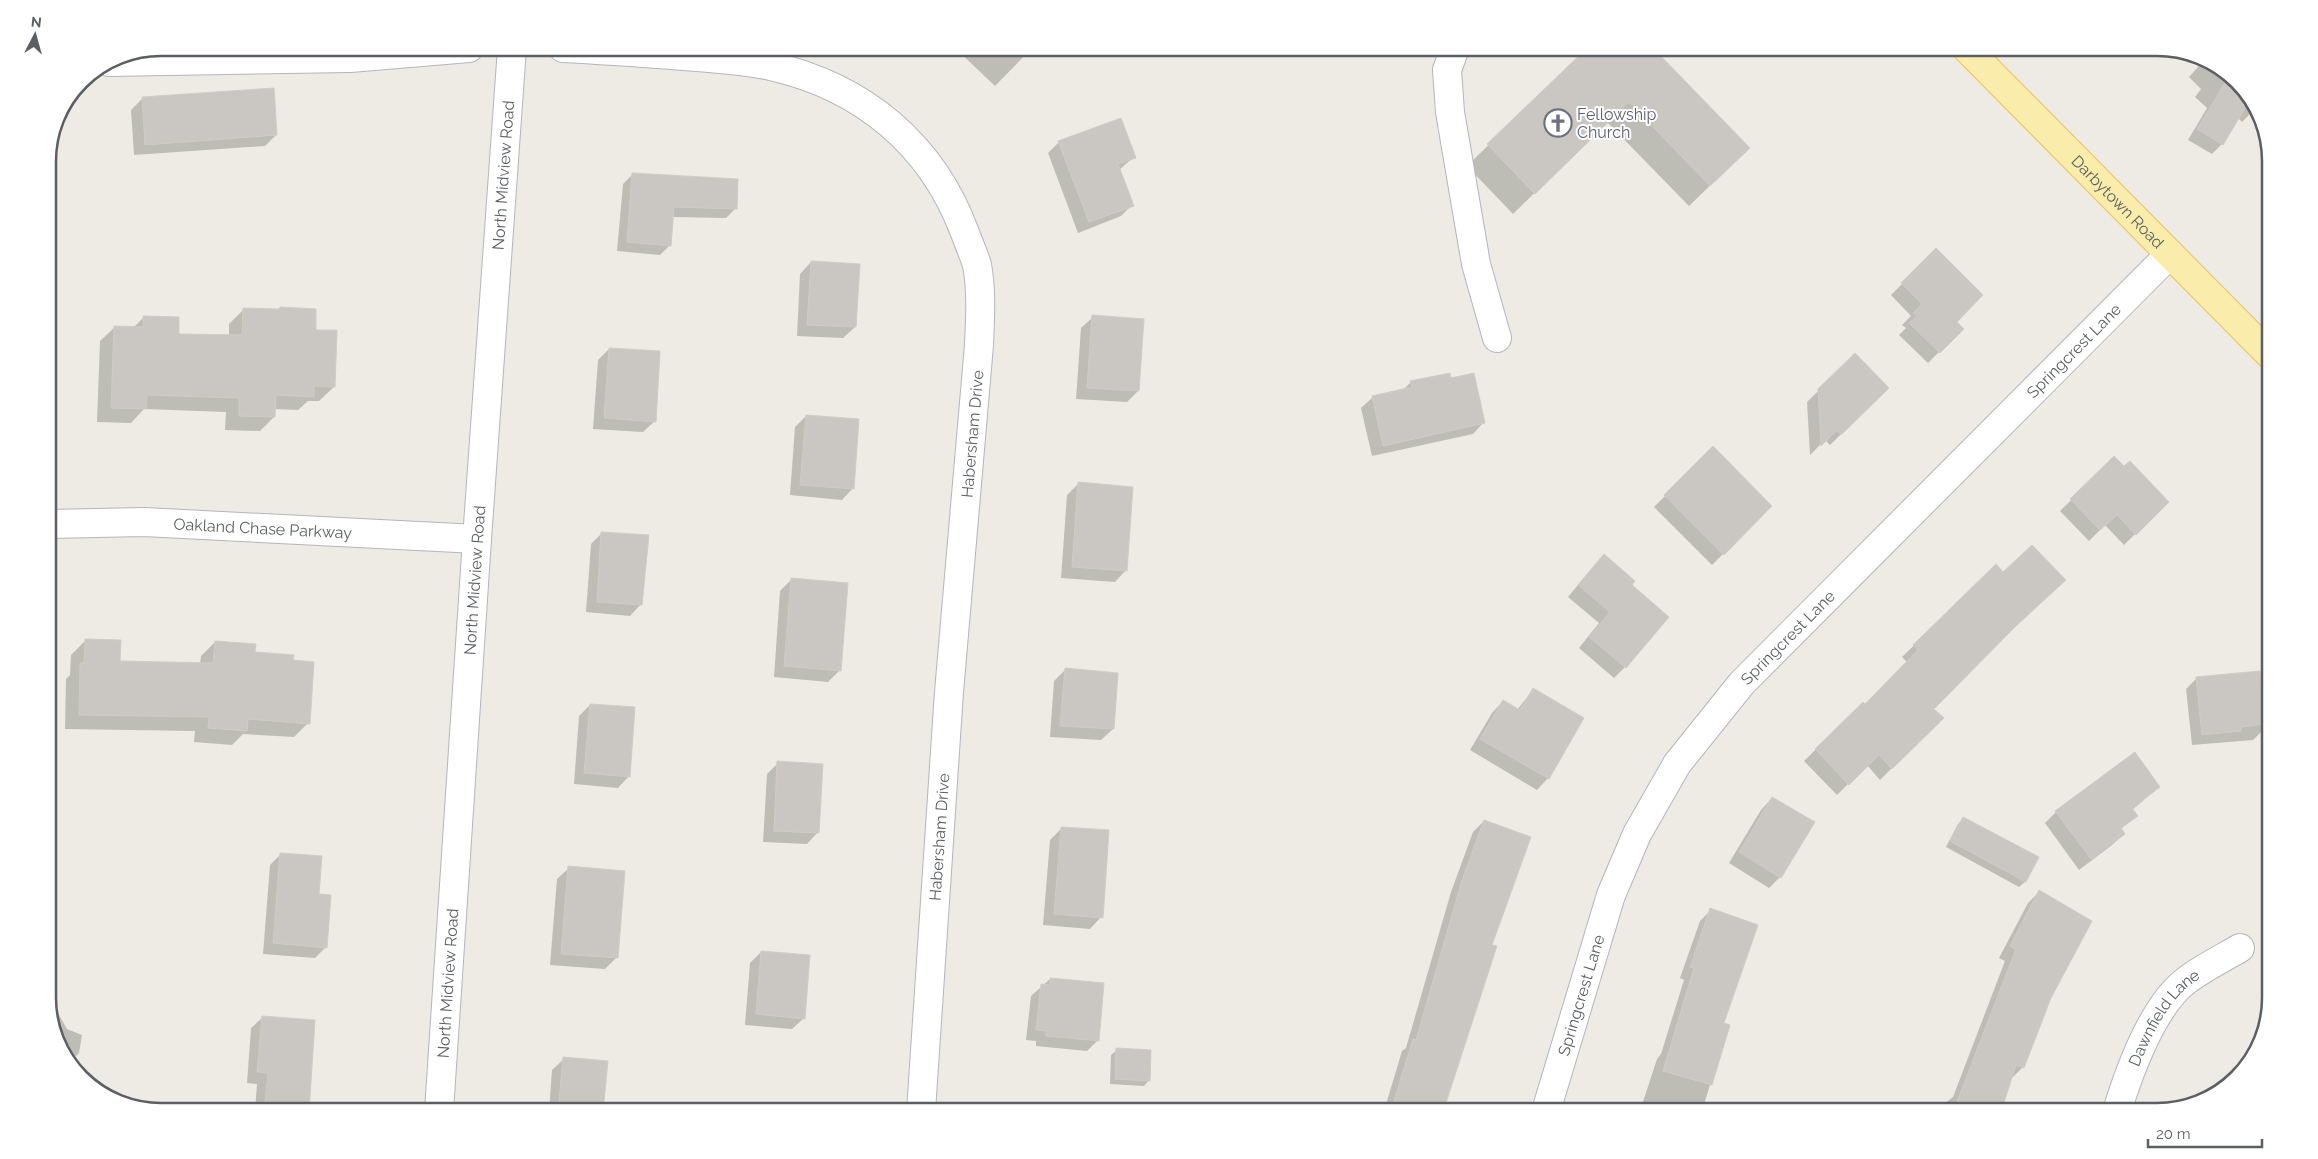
<svg xmlns="http://www.w3.org/2000/svg" width="2318" height="1159" viewBox="0 0 2318 1159" font-family="Raleway,sans-serif">
  <style>
    .shadow { fill: #0003 }
    .building { fill: #cac7c2; stroke: #d1ccc2 }
    .lines { fill: none; stroke-linecap: round; stroke-linejoin: round }
    .minor-casing { stroke: #b3b6ba; stroke-width: 30 }
    .major-casing { stroke: #eac15f; stroke-width: 30 }
    .minor { stroke: #fff; stroke-width: 28 }
    .major { stroke: #faecaa; stroke-width: 28 }
    .labels { text-anchor: middle; stroke-width: 4; stroke-linejoin: round; paint-order: stroke }
    .worship-label { font-size: 16px; fill: #5b616d; stroke: #fff; text-anchor: start }
    .street-label { font-size: 16px; fill: #5b5f63; stroke: #fff }
    .rim { fill: none; stroke: #5b5f63; stroke-width: 2.5 }
  </style>
  <rect width="100%" height="100%" fill="#edebe3"/>
  <!-- shadow -->
  <path class="shadow" d="M 955,48 L 1032,48 L 995,86 Z
    M 1588,48 L 1651,48 L 1749,148 L 1689,206 L 1607,122 L 1513,214 L 1467,166 Z
    M 2205,59 L 2251,98 L 2255,109 L 2242,122 L 2238,118 L 2222,144 L 2212,154 L 2188,140 L 2207,108 L 2195,97 L 2201,89 L 2189,77 Z
    M 142,99 L 276,135 L 265,146 L 134,155 L 131,110 Z
    M 1059,142 L 1134,157 L 1119,170 L 1132,205 L 1121,216 L 1078,233 L 1048,153 Z
    M 633,174 L 736,208 L 726,218 L 672,217 L 670,245 L 660,255 L 617,251 L 623,184 Z
    M 1936,250 L 1955,322 L 1962,329 L 1928,363 L 1899,335 L 1906,328 L 1902,325 L 1911,316 L 1891,295 Z
    M 811,262 L 855,327 L 843,338 L 797,336 L 800,274 Z
    M 244,309 L 314,331 L 334,387 L 319,401 L 308,401 L 298,410 L 274,409 L 274,417 L 260,431 L 225,430 L 226,412 L 144,409 L 131,423 L 97,422 L 100,341 L 115,327 L 133,328 L 144,317 L 177,335 L 229,336 L 229,324 Z
    M 1093,317 L 1138,391 L 1127,402 L 1076,399 L 1081,328 Z
    M 609,349 L 655,421 L 643,432 L 593,429 L 598,360 Z
    M 1855,355 L 1888,388 L 1830,445 L 1825,440 L 1810,455 L 1807,402 Z
    M 1450,379 L 1484,422 L 1473,434 L 1372,456 L 1361,408 L 1373,397 L 1403,390 L 1411,382 Z
    M 806,416 L 853,488 L 842,500 L 790,495 L 795,427 Z
    M 1713,448 L 1771,506 L 1712,565 L 1654,507 Z
    M 2114,458 L 2167,502 L 2124,545 L 2105,525 L 2089,541 L 2060,511 Z
    M 1079,483 L 1126,570 L 1115,582 L 1061,578 L 1067,495 Z
    M 602,533 L 641,604 L 630,616 L 586,612 L 591,544 Z
    M 1996,566 L 2003,573 L 2005,635 L 1932,710 L 1942,718 L 1880,780 L 1867,765 L 1837,795 L 1804,761 L 1863,703 L 1865,706 L 1907,662 L 1902,657 Z
    M 1593,567 L 1630,585 L 1625,667 L 1614,678 L 1579,648 L 1599,623 L 1568,597 Z
    M 792,579 L 840,670 L 828,682 L 774,677 L 780,591 Z
    M 86,640 L 119,662 L 200,664 L 201,656 L 215,642 L 292,662 L 308,723 L 294,737 L 243,734 L 232,745 L 194,742 L 195,731 L 65,729 L 66,679 L 70,675 L 71,655 Z
    M 1065,670 L 1117,674 L 1113,729 L 1101,740 L 1050,737 L 1054,681 Z
    M 2259,672 L 2264,729 L 2253,740 L 2192,745 L 2186,689 L 2197,678 Z
    M 1533,690 L 1548,778 L 1537,790 L 1470,750 L 1492,713 L 1503,701 L 1517,710 Z
    M 590,705 L 629,776 L 618,788 L 574,784 L 579,716 Z
    M 778,763 L 818,832 L 807,844 L 763,842 L 767,774 Z
    M 2159,787 L 2132,810 L 2136,815 L 2120,830 L 2124,834 L 2112,845 L 2079,870 L 2045,823 L 2056,812 Z
    M 1772,798 L 1780,877 L 1769,888 L 1729,863 L 1761,810 Z
    M 1963,819 L 2038,858 L 2025,882 L 2019,887 L 1946,847 L 1958,824 Z
    M 1484,821 L 1490,946 L 1441,1111 L 1384,1111 L 1402,1051 L 1406,1048 L 1451,892 L 1473,832 Z
    M 1061,829 L 1101,917 L 1090,929 L 1043,925 L 1050,840 Z
    M 281,854 L 326,947 L 315,958 L 263,954 L 270,865 Z
    M 569,868 L 616,958 L 605,969 L 550,965 L 557,879 Z
    M 2039,892 L 2049,997 L 2023,1067 L 2011,1079 L 1999,1111 L 1939,1111 L 1940,1107 L 1953,1097 L 2005,961 L 1999,958 L 2028,903 Z
    M 1711,910 L 1722,1024 L 1728,1026 L 1702,1111 L 1640,1111 L 1657,1059 L 1661,1054 L 1684,980 L 1680,978 L 1700,921 Z
    M 761,952 L 804,1018 L 792,1029 L 745,1025 L 750,963 Z
    M 1050,979 L 1098,1040 L 1087,1051 L 1036,1046 L 1036,1041 L 1026,1040 L 1031,996 Z
    M 54,1006 L 67,1029 L 82,1035 L 79,1053 L 72,1060 L 79,1072 L 67,1061 L 49,1009 Z
    M 263,1017 L 308,1111 L 255,1111 L 257,1084 L 247,1083 L 251,1028 Z
    M 1117,1050 L 1149,1080 L 1144,1086 L 1110,1084 L 1111,1055 Z
    M 564,1059 L 602,1111 L 549,1111 L 552,1070 Z"/>
  <!-- building -->
  <path class="building" d="M 1587,48 L 1653,48 L 1750,148 L 1710,186 L 1629,102 L 1535,194 L 1487,144 Z
    M 2228,78 L 2251,98 L 2223,145 L 2197,129 Z
    M 274,88 L 277,135 L 145,145 L 142,97 Z
    M 1121,118 L 1136,158 L 1118,164 L 1134,206 L 1089,222 L 1058,141 Z
    M 632,173 L 738,179 L 737,209 L 674,207 L 671,246 L 627,242 Z
    M 1936,248 L 1983,295 L 1957,322 L 1964,329 L 1940,353 L 1909,323 L 1917,316 L 1913,313 L 1922,304 L 1901,283 Z
    M 811,261 L 860,264 L 856,327 L 807,325 Z
    M 280,307 L 316,309 L 316,330 L 337,330 L 335,387 L 314,386 L 314,397 L 276,395 L 275,417 L 239,416 L 239,398 L 147,395 L 146,409 L 111,408 L 114,326 L 143,327 L 143,316 L 179,317 L 179,334 L 242,335 L 243,308 L 279,309 Z
    M 1092,315 L 1144,319 L 1139,391 L 1087,388 Z
    M 609,348 L 660,351 L 656,422 L 604,418 Z
    M 1855,353 L 1889,388 L 1841,435 L 1837,430 L 1821,446 L 1818,389 Z
    M 1450,373 L 1451,378 L 1474,373 L 1485,423 L 1383,446 L 1372,396 L 1412,387 L 1410,381 Z
    M 806,415 L 859,419 L 854,489 L 800,485 Z
    M 1713,446 L 1772,506 L 1724,555 L 1664,495 Z
    M 2114,456 L 2124,466 L 2130,461 L 2169,502 L 2136,535 L 2117,515 L 2100,530 L 2070,499 Z
    M 1078,482 L 1133,487 L 1127,571 L 1072,567 Z
    M 601,532 L 649,535 L 642,605 L 597,602 Z
    M 2032,545 L 2066,580 L 2016,626 L 1934,709 L 1944,718 L 1892,769 L 1879,755 L 1849,785 L 1815,749 L 1863,702 L 1865,704 L 1918,650 L 1913,645 L 1996,564 L 2003,572 Z
    M 1604,554 L 1635,581 L 1632,585 L 1669,617 L 1626,668 L 1589,637 L 1610,612 L 1578,585 Z
    M 791,578 L 848,583 L 841,671 L 784,666 Z
    M 85,639 L 121,640 L 120,661 L 213,663 L 215,641 L 256,644 L 255,652 L 294,655 L 293,660 L 314,662 L 310,724 L 248,719 L 247,731 L 208,728 L 209,717 L 79,715 L 80,663 L 84,663 Z
    M 1065,668 L 1118,673 L 1114,729 L 1060,726 Z
    M 2260,671 L 2265,724 L 2241,727 L 2241,731 L 2202,735 L 2196,677 Z
    M 1533,688 L 1584,718 L 1549,779 L 1480,739 L 1503,700 L 1520,710 Z
    M 590,704 L 635,707 L 630,777 L 584,773 Z
    M 2135,752 L 2160,787 L 2132,808 L 2138,816 L 2121,828 L 2125,834 L 2091,859 L 2055,811 Z
    M 777,761 L 823,764 L 819,833 L 774,831 Z
    M 1772,797 L 1815,822 L 1781,878 L 1739,852 Z
    M 1963,817 L 2039,857 L 2026,882 L 1950,841 Z
    M 1484,820 L 1531,837 L 1492,945 L 1497,946 L 1443,1112 L 1429,1112 L 1394,1101 L 1413,1039 L 1416,1040 L 1462,880 Z
    M 1061,827 L 1109,830 L 1103,918 L 1054,914 Z
    M 280,853 L 322,856 L 319,894 L 331,895 L 327,948 L 273,943 Z
    M 568,866 L 625,871 L 618,958 L 561,954 Z
    M 2039,890 L 2092,921 L 2051,998 L 2024,1068 L 2016,1065 L 2001,1112 L 1953,1112 L 2016,949 L 2010,946 Z
    M 1710,908 L 1758,925 L 1724,1023 L 1730,1025 L 1712,1085 L 1663,1071 L 1694,968 L 1690,967 Z
    M 761,951 L 810,955 L 805,1019 L 756,1014 Z
    M 1050,978 L 1104,983 L 1099,1041 L 1046,1036 L 1046,1031 L 1036,1030 L 1041,984 L 1050,985 Z
    M 262,1016 L 315,1020 L 309,1112 L 264,1110 L 268,1073 L 257,1072 Z
    M 1116,1048 L 1151,1050 L 1150,1081 L 1115,1079 Z
    M 563,1057 L 608,1061 L 603,1112 L 558,1112 Z"/>
  <g class="lines">
    <!-- minor casing -->
    <g class="minor-casing">
      <g id="minor">
        <path d="M 563,48 C 603,50 644,53 684,56 C 712,58 743,60 771,66 C 863,87 932,144 965,233 C 969,244 974,255 977,265 C 982,291 980,319 979,345 L 949,692 L 921,1111"/>
        <path d="M 1455,48 L 1447,70 L 1450,112 L 1476,264 L 1497,338"/>
        <path d="M 109,62 L 350,58 L 469,48"/>
        <path id="s1" d="M 48,524 L 144,522 L 477,539"/>
        <path id="s2" d="M 439,1111 L 477,539 L 512,48"/>
        <path id="s3" d="M 1546,1111 L 1611,895 L 1637,834 L 1677,764 L 1742,683 L 2170,254"/>
        <path id="s4" d="M 2117,1111 C 2129,1072 2153,1005 2187,980 C 2203,968 2223,958 2240,948"/>
      </g>
    </g>
    <!-- major casing -->
    <g class="major-casing">
      <g id="major">
        <path id="s5" d="M 1966,48 L 2270,355"/>
      </g>
    </g>
    <!-- minor -->
    <use href="#minor" class="minor"/>
    <!-- major -->
    <use href="#major" class="major"/>
  </g>
  <!-- icons -->
  <defs>
    <g id="church-ring" transform="scale(1.4375)"><circle r="9.5" fill="#fff" stroke="#6b7280" stroke-width="1.5"/><path d="M-1.2-6h2.4v3.5h3.3v2.4h-3.3V6h-2.4V-.1h-3.3v-2.4h3.3Z" fill="#6b7280"/></g>
  </defs>
  <g fill-rule="evenodd">
    <use href="#church-ring" x="1558" y="123"/>
  </g>
  <g class="labels">
    <!-- worship labels -->
    <g class="worship-label">
      <text x="1577" y="120">Fellowship<tspan x="1577" dy="18">Church</tspan></text>
    </g>
    <!-- street labels -->
    <g class="street-label">
      <text dy="6" stroke="none"><textPath href="#s2" startOffset="938">North Midview Road</textPath></text>
      <text dy="6" stroke="none"><textPath href="#s5" startOffset="216">Darbytown Road</textPath></text>
      <text dy="6" stroke="none"><textPath href="#s3" startOffset="946">Springcrest Lane</textPath></text>
      <text transform="translate(972 434) rotate(-85)" y="6">Habersham Drive</text>
      <text dy="6" stroke="none"><textPath href="#s1" startOffset="215">Oakland Chase Parkway</textPath></text>
      <text dy="6" stroke="none"><textPath href="#s2" startOffset="532">North Midview Road</textPath></text>
      <text dy="6" stroke="none"><textPath href="#s3" startOffset="541">Springcrest Lane</textPath></text>
      <text transform="translate(939 837) rotate(-86)" y="6">Habersham Drive</text>
      <text dy="6" stroke="none"><textPath href="#s2" startOffset="128">North Midview Road</textPath></text>
      <text dy="6" stroke="none"><textPath href="#s3" startOffset="121">Springcrest Lane</textPath></text>
      <text dy="6" stroke="none"><textPath href="#s4" startOffset="106">Dawnfield Lane</textPath></text>
    </g>
  </g>
  <!-- crop -->
  <path d="M0 0H2318V1159H0ZM161 56H2157A105 105 0 0 1 2262 161V998A105 105 0 0 1 2157 1103H161A105 105 0 0 1 56 998V161A105 105 0 0 1 161 56Z" fill="#fff" fill-rule="evenodd"/>
  <path class="rim" d="M161 56H2157A105 105 0 0 1 2262 161V998A105 105 0 0 1 2157 1103H161A105 105 0 0 1 56 998V161A105 105 0 0 1 161 56Z"/>
  <!-- north arrow -->
  <g transform="translate(35 35) rotate(6)" stroke="#ffffff" stroke-width="4" paint-order="stroke">
  <path d="M0-4L9 19L0 12L-9 19Z" fill="#5b5f63"/>
  <text y="-8" font-size="14" font-weight="bold" text-anchor="middle" fill="#5b5f63">N</text>
  </g>
  <!-- scale -->
  <path d="M2148 1139v8h114v-8" fill="none" stroke="#5b5f63" stroke-width="2.5"/>
  <text x="2156" y="1139" font-size="15" fill="#5b5f63" stroke="#ffffff" stroke-width="4" paint-order="stroke">20 m</text>
</svg>
